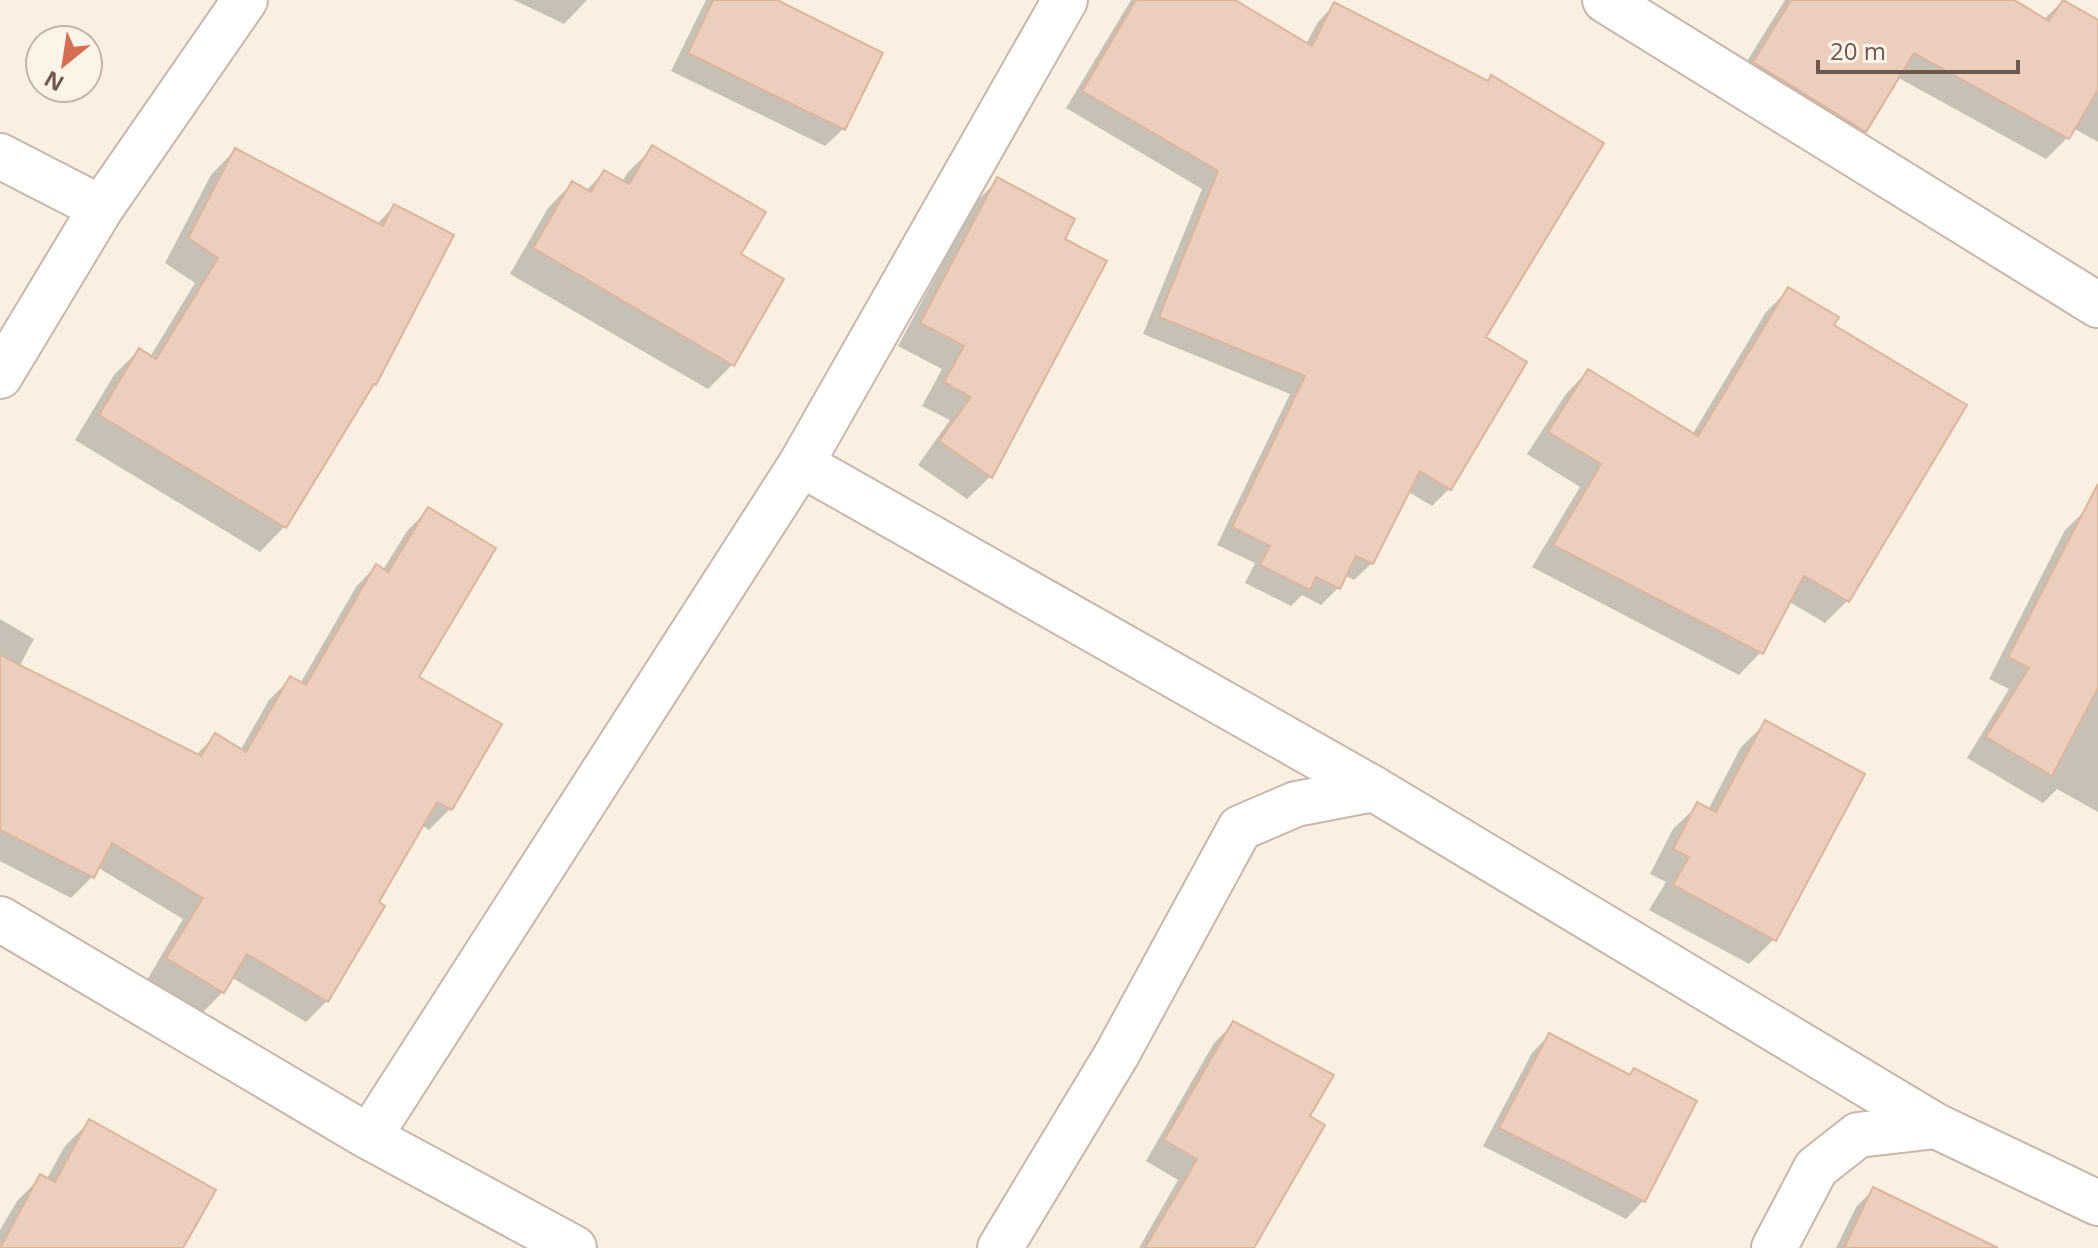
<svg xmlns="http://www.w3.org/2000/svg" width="2098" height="1248" viewBox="0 0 2098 1248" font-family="'Open Sans',sans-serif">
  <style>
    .shadow { fill: #0003 }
    .building { fill: #ebcebd; stroke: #dcb59f; stroke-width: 2 }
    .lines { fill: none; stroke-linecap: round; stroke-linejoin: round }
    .minor-casing { stroke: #c8b7ab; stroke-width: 48 }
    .minor { stroke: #fff; stroke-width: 44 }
  </style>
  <rect width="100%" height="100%" fill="#f9f0e2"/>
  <!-- shadow -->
  <path class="shadow" d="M 514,0 L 587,0 L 564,24 Z
    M 706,0 L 773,0 L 843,129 L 825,146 L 671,71 Z
    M 1131,0 L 1231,0 L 1306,44 L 1318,22 L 1335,4 L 1486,83 L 1492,77 L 1483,337 L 1449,489 L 1432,506 L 1407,491 L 1372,563 L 1354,580 L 1344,575 L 1338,588 L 1321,605 L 1302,595 L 1291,606 L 1245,583 L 1255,563 L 1217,545 L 1290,394 L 1143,334 L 1202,189 L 1066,108 Z
    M 1785,0 L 2010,0 L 2043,20 L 2062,2 L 2098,23 L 2098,142 L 2073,128 L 2067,138 L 2046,159 L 1897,77 L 1865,131 L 1843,153 L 1733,84 Z
    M 653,148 L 739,255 L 732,365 L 708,389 L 510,274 L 548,208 L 572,183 L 586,191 L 604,172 L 622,182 L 628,172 Z
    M 235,150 L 376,225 L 394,206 L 374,384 L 367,391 L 284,527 L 260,552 L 75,440 L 114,375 L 139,350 L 150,357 L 195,283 L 165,263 L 211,175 Z
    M 998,180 L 1062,240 L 990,477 L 967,499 L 918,465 L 950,420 L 922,406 L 942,369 L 898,346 L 975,203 Z
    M 1789,289 L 1831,325 L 1965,406 L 1847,601 L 1825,623 L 1788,601 L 1761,652 L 1739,675 L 1532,567 L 1580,487 L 1527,454 L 1566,394 L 1588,371 L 1692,435 L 1766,312 Z
    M 428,510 L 416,677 L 499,725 L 450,809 L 429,830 L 421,825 L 376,903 L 327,1001 L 306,1022 L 231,977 L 223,992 L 202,1013 L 147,980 L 183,919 L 97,867 L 92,877 L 71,898 L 0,861 L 0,831 L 21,790 L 0,777 L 0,619 L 34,639 L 19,667 L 195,756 L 215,736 L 240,751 L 269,700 L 290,679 L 300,684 L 356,587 L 376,566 L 383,570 L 407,531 Z
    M 2086,510 L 2098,516 L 2098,812 L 2057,789 L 2043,803 L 1967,758 L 2009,689 L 1989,679 L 2065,530 Z
    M 1766,723 L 1774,939 L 1749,964 L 1649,910 L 1666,882 L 1650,874 L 1673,829 L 1698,805 L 1708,810 L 1741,747 Z
    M 1234,1023 L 1307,1116 L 1252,1248 L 1139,1248 L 1178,1180 L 1146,1161 L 1214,1043 Z
    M 1549,1035 L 1643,1201 L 1626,1219 L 1483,1146 L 1532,1053 Z
    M 89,1122 L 181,1248 L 0,1248 L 0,1230 L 17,1201 L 41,1177 L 46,1180 L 65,1146 Z
    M 1874,1189 L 1994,1248 L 1836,1248 L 1856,1207 Z"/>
  <!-- building -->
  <path class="building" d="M 713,0 L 777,0 L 883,53 L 845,130 L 688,53 Z
    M 1136,0 L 1235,0 L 1312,46 L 1334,2 L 1488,81 L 1491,75 L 1604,143 L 1486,337 L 1527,362 L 1451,490 L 1420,471 L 1373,564 L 1356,556 L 1340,589 L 1316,577 L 1310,590 L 1260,565 L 1270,546 L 1232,527 L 1305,376 L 1159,317 L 1218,171 L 1082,91 Z
    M 1791,0 L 2014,0 L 2049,21 L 2063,0 L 2098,20 L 2098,90 L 2069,139 L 1914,53 L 1866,132 L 1753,62 Z
    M 652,145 L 766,212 L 741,254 L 784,279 L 734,366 L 533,248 L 572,181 L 591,192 L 604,170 L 629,184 Z
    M 235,148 L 383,226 L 394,204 L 454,235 L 376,385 L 374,384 L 286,528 L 99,415 L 139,348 L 156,359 L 218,258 L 188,238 Z
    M 997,177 L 1075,219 L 1065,239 L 1107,261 L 992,478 L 939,441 L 971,397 L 944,382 L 964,346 L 920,323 Z
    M 1788,287 L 1839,317 L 1834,325 L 1967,405 L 1849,602 L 1804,576 L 1763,654 L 1553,545 L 1601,464 L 1548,432 L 1588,369 L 1698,436 Z
    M 2098,484 L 2098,688 L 2052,776 L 1986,737 L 2029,668 L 2008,657 Z
    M 428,507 L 496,548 L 419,677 L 502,724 L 452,810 L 437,802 L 379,902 L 385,906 L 328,1002 L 247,954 L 224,993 L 166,958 L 203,898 L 112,843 L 94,878 L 0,830 L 0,655 L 201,756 L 215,733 L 246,752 L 290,676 L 306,685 L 376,564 L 388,572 Z
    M 1765,720 L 1865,774 L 1776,941 L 1673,885 L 1689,857 L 1673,849 L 1697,802 L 1716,812 Z
    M 1233,1021 L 1334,1075 L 1310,1116 L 1325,1125 L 1254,1248 L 1145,1248 L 1197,1159 L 1164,1140 Z
    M 1549,1033 L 1630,1075 L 1634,1068 L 1697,1101 L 1645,1202 L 1499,1128 Z
    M 89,1119 L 216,1190 L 183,1248 L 0,1248 L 40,1174 L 55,1182 Z
    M 1873,1187 L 1998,1248 L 1844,1248 Z"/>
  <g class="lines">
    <!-- minor casing -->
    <g class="minor-casing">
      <path id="minor" d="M 1605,0 L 2098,305
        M 0,156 L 101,208
        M 0,376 L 101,208 L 245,0
        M 801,464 L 1374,789 L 1936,1126 L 2098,1203
        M 0,919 L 369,1137 L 574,1248
        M 369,1137 L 801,464 L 1065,0
        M 1000,1248 L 1117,1054 L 1240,828 L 1296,804 L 1374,789
        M 1774,1248 L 1816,1168 L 1858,1135 L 1936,1126"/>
    </g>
    <!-- minor -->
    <use href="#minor" class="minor"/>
  </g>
  <!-- north arrow -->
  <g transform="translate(64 64) rotate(210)"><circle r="38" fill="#fdf4e8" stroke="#c4b5aa" stroke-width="2"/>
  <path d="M0-6L14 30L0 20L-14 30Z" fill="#d66e54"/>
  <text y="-12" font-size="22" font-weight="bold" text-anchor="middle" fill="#6e574c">N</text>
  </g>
  <!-- scale -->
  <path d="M1818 60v12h200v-12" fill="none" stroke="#6e574c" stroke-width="4"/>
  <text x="1830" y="60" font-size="24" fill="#6e574c" stroke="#fdf4e8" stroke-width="6" paint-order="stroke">20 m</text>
</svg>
